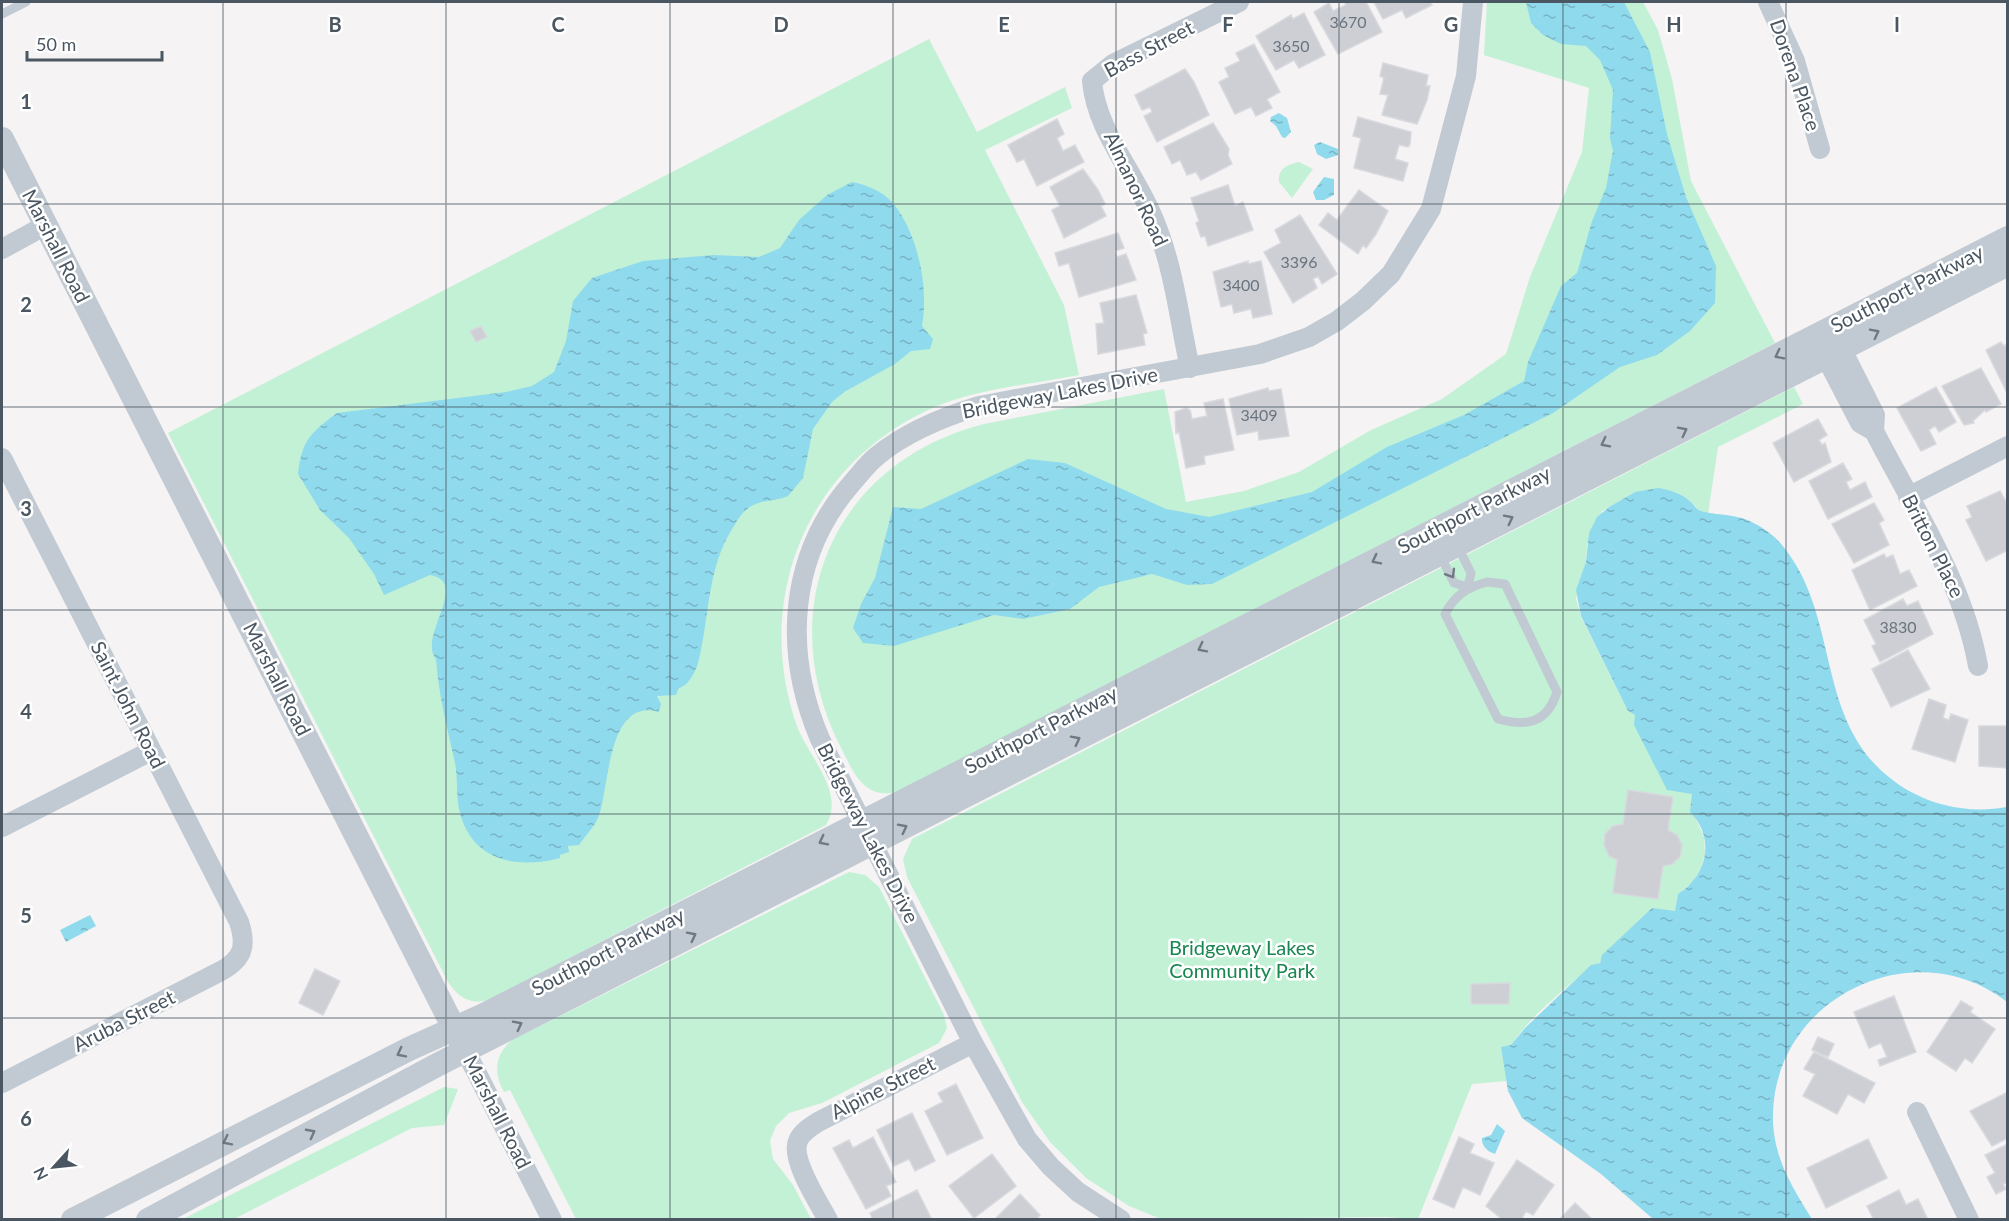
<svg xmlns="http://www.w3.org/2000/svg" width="2009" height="1221" viewBox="0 0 2009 1221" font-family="Lato,sans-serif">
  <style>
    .green { fill: #c3f1d5 }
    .water { fill: url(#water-ripples) }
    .building { fill: #cdcfd5; stroke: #d7d9de; stroke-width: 1.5 }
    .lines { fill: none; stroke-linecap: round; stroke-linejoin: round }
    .service { stroke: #c1cad2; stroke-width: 9 }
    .minor { stroke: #c1cad2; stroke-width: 20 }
    .tertiary { stroke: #c1cad2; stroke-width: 24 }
    .oneway { stroke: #6e7983 }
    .grid { fill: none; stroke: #4a5661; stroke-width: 1.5; stroke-opacity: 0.55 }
    .labels { text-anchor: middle; stroke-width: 5; stroke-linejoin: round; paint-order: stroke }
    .number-label { font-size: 16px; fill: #6b747e }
    .street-label { font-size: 20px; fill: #4a5661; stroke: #fff }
    .park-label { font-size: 20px; fill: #17864f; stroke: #fff }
    .grid-label { font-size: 20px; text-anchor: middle; font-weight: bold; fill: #4a5661; stroke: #fff; stroke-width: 5; stroke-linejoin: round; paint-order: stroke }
  </style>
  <defs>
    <pattern id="water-ripples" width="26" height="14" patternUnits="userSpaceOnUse" patternTransform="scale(1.5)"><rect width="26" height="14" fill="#90daee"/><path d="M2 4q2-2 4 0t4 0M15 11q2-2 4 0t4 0" fill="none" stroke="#78b4c4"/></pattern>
  </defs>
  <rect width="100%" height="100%" fill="#f5f3f3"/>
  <!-- green -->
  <path class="green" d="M 1487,2 L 1643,2 L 1658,30 L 1672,79 L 1691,181 L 1775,343 L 897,792 C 863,800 853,771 840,746 C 771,608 834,462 984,424 L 1164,389 L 1186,502 L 1244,491 L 1299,472 L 1371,430 L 1442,399 L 1506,354 L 1530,277 L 1582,152 L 1589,88 L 1484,55 Z
    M 929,39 L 977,132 L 1065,87 L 1072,108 L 985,150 L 1064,305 L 1079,375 C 1028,385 971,389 924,412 C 805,470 753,601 797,726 C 808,756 846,793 826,825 L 488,1000 C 470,1005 458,997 448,982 L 168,433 Z
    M 1299,162 L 1313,169 L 1292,198 L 1279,182 C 1278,168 1287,165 1299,162 Z
    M 1794,387 L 1803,404 L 1718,447 L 1708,514 L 1700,511 L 1689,500 L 1635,492 L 1602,511 L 1587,545 L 1586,562 L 1576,598 L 1581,617 L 1628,711 L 1635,715 L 1635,725 L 1693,794 L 1695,817 L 1704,837 L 1705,853 L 1701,868 L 1693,882 L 1678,894 L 1675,912 L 1602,958 L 1598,965 L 1591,966 C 1569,986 1526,1019 1512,1045 C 1505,1056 1506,1068 1506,1081 L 1472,1084 L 1418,1219 L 1385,1217 L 1161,1219 L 1129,1206 L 1086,1178 L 1050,1142 L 1022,1102 L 907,877 L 903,859 L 912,839 Z
    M 849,872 L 865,875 L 879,887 L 944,1015 L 947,1028 L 939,1043 L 822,1103 L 789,1113 L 776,1126 L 770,1141 L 773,1159 L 793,1185 L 811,1219 L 576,1219 L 510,1090 L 504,1092 C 493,1073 495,1054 512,1040 Z
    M 444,1087 L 458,1089 L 444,1125 L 412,1128 L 234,1219 L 183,1219 Z"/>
  <!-- water -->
  <path class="water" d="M 1526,2 L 1624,2 L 1650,52 L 1667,134 L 1686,197 L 1716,266 L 1715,303 L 1690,331 L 1657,355 L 1620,367 L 1553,413 L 1212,584 L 1187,585 L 1152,574 L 1099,587 L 1070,609 L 1023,619 L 994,615 L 894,646 L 863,643 L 853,628 L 861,604 L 875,578 L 893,507 L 921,509 L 1028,459 L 1065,463 L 1166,509 L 1209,517 L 1312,492 L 1387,447 L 1464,415 L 1524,381 L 1528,362 L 1561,286 L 1577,273 L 1592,221 L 1606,188 L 1613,151 L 1610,138 L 1613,90 L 1600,60 L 1586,46 L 1561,44 L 1543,35 L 1531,23 Z
    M 1279,113 L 1287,118 L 1291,132 L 1285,138 L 1282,137 L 1276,126 L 1270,121 L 1271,117 Z
    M 1320,142 L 1338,149 L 1338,155 L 1326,159 L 1317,154 L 1314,145 Z
    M 1324,177 L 1334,179 L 1334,195 L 1324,200 L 1316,200 L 1313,192 Z
    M 852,182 C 867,185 882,191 893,203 C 918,234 929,287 922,326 L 933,339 L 930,349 L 911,351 L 895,364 L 844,392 L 832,402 L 813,429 L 803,478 L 788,496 C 774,502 757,499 745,511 C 741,514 737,521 734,526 C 707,567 710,613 699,659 C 697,669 689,686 679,688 L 676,695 L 657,696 L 661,704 L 659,712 C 606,697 610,789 598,818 C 594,827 585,836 579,845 L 568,846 L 569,852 L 560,855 L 560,858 C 515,870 470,860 459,809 C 456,794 458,778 455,763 C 447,726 439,698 436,659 C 417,637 471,582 430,575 L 384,595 L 374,574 L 349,538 L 320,510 L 298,474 C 302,440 310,433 337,413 L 506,392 L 532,386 L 554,372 L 566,341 L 573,301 L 592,278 L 643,261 L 713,255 L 759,257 L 780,248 L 799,220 L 827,195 Z
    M 1658,488 C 1670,490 1681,493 1691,502 C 1694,505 1697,510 1701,511 C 1710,514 1721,514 1732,516 C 1749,518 1771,531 1782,545 C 1846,622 1809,735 1911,792 C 1941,808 1974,813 2007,807 L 2007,1002 C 1915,930 1775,997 1773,1114 C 1772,1155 1791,1186 1812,1219 L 1653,1219 L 1601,1174 L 1522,1118 L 1508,1091 L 1501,1047 L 1511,1045 L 1525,1028 L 1591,965 L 1600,963 L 1602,955 L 1652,908 L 1675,911 L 1678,894 C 1707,876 1716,838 1690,812 L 1692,794 L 1667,790 L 1634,725 L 1635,715 L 1628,711 L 1581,616 L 1576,590 L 1586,562 L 1589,533 L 1597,517 L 1609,507 L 1635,492 Z
    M 90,915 L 96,926 L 66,942 L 60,930 Z
    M 1497,1124 L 1505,1131 L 1495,1154 C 1488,1152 1481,1146 1482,1138 L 1491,1135 Z"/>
  <!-- building -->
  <path class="building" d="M 1344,2 L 1366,2 L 1382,32 L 1338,54 L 1314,12 L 1329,3 L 1333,11 L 1346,5 Z
    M 1374,2 L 1430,2 L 1432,5 L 1406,18 L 1402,10 L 1383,19 Z
    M 1304,13 L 1325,55 L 1299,68 L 1294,60 L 1276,70 L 1256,36 L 1291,15 L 1293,19 Z
    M 1254,44 L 1280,92 L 1267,99 L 1272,108 L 1256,116 L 1251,107 L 1235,114 L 1219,82 L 1229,77 L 1225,68 L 1240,61 L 1236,53 Z
    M 1383,63 L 1428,75 L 1426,86 L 1430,86 L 1427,100 L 1417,124 L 1382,115 L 1388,95 L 1380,94 L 1384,78 L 1380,76 Z
    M 1185,69 L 1194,82 L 1209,115 L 1157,142 L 1144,116 L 1152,112 L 1150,107 L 1142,110 L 1135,95 Z
    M 1358,117 L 1411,132 L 1410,144 L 1408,147 L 1399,145 L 1395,159 L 1408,163 L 1403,181 L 1354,168 L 1361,138 L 1353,136 Z
    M 1057,119 L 1064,134 L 1057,138 L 1063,151 L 1075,145 L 1084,162 L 1037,186 L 1024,159 L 1017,162 L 1008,145 Z
    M 1213,123 L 1229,149 L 1228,155 L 1232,164 L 1201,180 L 1196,172 L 1187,175 L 1180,160 L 1172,164 L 1164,147 Z
    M 1083,169 L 1098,190 L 1105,204 L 1101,206 L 1106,216 L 1064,238 L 1052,210 L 1060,206 L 1050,187 Z
    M 1228,185 L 1235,206 L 1243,202 L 1253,230 L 1208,246 L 1205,236 L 1201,237 L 1196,223 L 1199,221 L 1191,198 Z
    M 1359,190 L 1388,211 L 1376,234 L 1366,248 L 1363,245 L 1358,254 L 1319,225 L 1328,213 L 1337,220 Z
    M 1300,215 L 1337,274 L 1322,284 L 1318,276 L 1313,279 L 1317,288 L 1293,303 L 1264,252 L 1281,243 L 1275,230 Z
    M 1118,233 L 1124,248 L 1115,251 L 1117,257 L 1126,254 L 1136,280 L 1079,297 L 1069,263 L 1059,266 L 1055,253 Z
    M 1248,261 L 1248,264 L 1261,261 L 1272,314 L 1253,318 L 1251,309 L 1234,313 L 1232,304 L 1221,307 L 1213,272 Z
    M 1136,295 L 1147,333 L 1143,334 L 1145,345 L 1098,354 L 1096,324 L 1104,323 L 1100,303 Z
    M 481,326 L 487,337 L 476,342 L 470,331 Z
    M 2001,342 L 2004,346 L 2008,344 L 2008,395 L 1986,350 Z
    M 1981,368 L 2001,404 L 1986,412 L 1985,410 L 1973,421 L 1974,423 L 1964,425 L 1942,386 Z
    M 1936,387 L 1956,422 L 1939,432 L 1935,426 L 1929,430 L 1936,444 L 1921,451 L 1897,408 Z
    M 1268,388 L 1269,391 L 1281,389 L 1289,436 L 1259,440 L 1258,431 L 1237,435 L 1229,399 Z
    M 1223,399 L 1234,450 L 1204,456 L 1205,464 L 1186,468 L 1179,432 L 1176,433 L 1175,412 L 1186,408 L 1190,410 L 1192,419 L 1207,416 L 1204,403 Z
    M 1818,419 L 1827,435 L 1819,440 L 1822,445 L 1825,443 L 1831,462 L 1794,482 L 1773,443 Z
    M 1843,463 L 1852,479 L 1846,482 L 1850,490 L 1865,482 L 1872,497 L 1828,519 L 1809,481 Z
    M 2000,491 L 2008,505 L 2008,550 L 1986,561 L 1966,520 L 1972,517 L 1967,506 Z
    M 1874,503 L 1884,520 L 1879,523 L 1889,545 L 1854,563 L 1832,524 Z
    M 1884,554 L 1886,558 L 1893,555 L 1900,574 L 1909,570 L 1917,586 L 1870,610 L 1852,570 Z
    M 1903,599 L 1907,606 L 1918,601 L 1933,634 L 1880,662 L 1872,646 L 1876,644 L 1864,620 Z
    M 1908,650 L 1930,689 L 1891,707 L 1872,669 Z
    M 1929,699 L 1946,705 L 1943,718 L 1949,720 L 1951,714 L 1968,720 L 1955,762 L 1912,749 Z
    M 1979,726 L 2008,726 L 2008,768 L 1979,766 Z
    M 1628,790 L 1673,797 L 1668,830 L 1677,835 L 1682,845 L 1680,857 L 1672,864 L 1663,866 L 1658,899 L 1613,893 L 1617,860 L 1609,856 L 1604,845 L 1605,834 L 1613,826 L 1623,824 Z
    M 315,969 L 340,981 L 323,1015 L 299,1003 Z
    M 1510,983 L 1509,1004 L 1471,1004 L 1471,984 Z
    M 1894,996 L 1916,1052 L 1880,1066 L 1878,1060 L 1887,1057 L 1881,1043 L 1869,1048 L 1854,1012 Z
    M 1961,1001 L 1973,1008 L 1970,1012 L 1995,1029 L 1972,1063 L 1965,1058 L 1956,1071 L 1927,1052 Z
    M 1818,1037 L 1834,1044 L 1828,1057 L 1812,1050 Z
    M 1814,1052 L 1875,1083 L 1864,1103 L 1848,1094 L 1837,1114 L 1803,1096 L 1815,1074 L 1804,1069 Z
    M 956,1084 L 983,1138 L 947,1155 L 925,1111 L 943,1102 L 938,1093 Z
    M 2008,1092 L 2008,1138 L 1992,1146 L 1970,1111 Z
    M 912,1113 L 935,1161 L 915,1171 L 909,1159 L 894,1166 L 877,1130 Z
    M 873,1137 L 896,1182 L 886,1186 L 891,1196 L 866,1209 L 833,1148 L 849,1140 L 853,1148 Z
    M 1459,1137 L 1474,1144 L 1470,1153 L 1494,1163 L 1480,1195 L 1463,1187 L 1454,1208 L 1433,1199 Z
    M 1868,1139 L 1887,1178 L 1826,1208 L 1807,1168 Z
    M 2008,1144 L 2008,1182 L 2003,1184 L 2006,1189 L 1996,1194 L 1987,1177 L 1995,1173 L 1985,1155 Z
    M 992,1154 L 1016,1186 L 974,1218 L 949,1186 Z
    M 1517,1160 L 1554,1185 L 1533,1215 L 1526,1211 L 1521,1220 L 1503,1220 L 1486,1206 Z
    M 917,1190 L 932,1220 L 873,1220 L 870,1213 Z
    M 1899,1190 L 1906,1205 L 1918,1199 L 1928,1220 L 1874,1220 L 1867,1206 Z
    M 1020,1194 L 1040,1215 L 1036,1220 L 994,1220 Z
    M 1575,1203 L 1593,1220 L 1559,1220 Z"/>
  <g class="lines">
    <!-- service -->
    <path class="service" d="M 2,14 L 26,2
      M 1457,545 L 1471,573 L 1468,587
      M 1440,555 L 1454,583 L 1468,587
      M 1487,582 L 1505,584 L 1557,692 C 1547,723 1527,727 1498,719 L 1445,614 C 1455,595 1466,588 1487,582 Z"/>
    <!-- minor -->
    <path class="minor" d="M 1768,2 L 1795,61 L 1820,149
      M 2,249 L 46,225
      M 1819,344 L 1860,423 L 1874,431 L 1875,415 L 1835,336
      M 1190,368 C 1179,319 1174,267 1154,220 C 1136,174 1096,131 1092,81 L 1113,64 L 1239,2
      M 1874,431 C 1913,507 1963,581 1978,666
      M 2,458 L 239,922 C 247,946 243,959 221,971 L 2,1083
      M 1908,497 L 2008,446
      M 2,827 L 151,751
      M 466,1052 L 552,1220
      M 1917,1112 L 1969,1220
      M 828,1220 C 819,1203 790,1159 798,1141 C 801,1133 810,1127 818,1122 L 973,1043
      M 1121,1220 L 1078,1192 L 1051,1167 L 1027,1139 L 973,1043 L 820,739 C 783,652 788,556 852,483 C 860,474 868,463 877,456 C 906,432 943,417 979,406 L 1260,354 L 1309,337 L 1337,321 L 1363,301 L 1391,274 L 1431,209 L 1466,76 L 1473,2"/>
    <!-- tertiary -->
    <path class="tertiary" d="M 2,139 L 462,1044
      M 73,1220 L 409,1049 L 484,1015 L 2008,238
      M 148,1220 L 437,1065 L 2008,264"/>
  </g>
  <!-- one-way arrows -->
  <defs><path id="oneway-chevron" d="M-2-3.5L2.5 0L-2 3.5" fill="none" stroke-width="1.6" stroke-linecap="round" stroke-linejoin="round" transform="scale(1.5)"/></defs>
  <g class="oneway">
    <use href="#oneway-chevron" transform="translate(1875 333) rotate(-27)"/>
    <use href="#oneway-chevron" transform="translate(1779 355) rotate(153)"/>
    <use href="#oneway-chevron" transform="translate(1683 431) rotate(-27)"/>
    <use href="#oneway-chevron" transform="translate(1605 443) rotate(153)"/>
    <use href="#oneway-chevron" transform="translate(1509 519) rotate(-27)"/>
    <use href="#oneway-chevron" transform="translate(1376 560) rotate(153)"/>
    <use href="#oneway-chevron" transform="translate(1451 574) rotate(59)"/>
    <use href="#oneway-chevron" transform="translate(1202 648) rotate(153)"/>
    <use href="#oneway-chevron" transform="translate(1076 740) rotate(-27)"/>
    <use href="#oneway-chevron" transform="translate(903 828) rotate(-27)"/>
    <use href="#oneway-chevron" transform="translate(823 841) rotate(153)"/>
    <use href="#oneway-chevron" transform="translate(692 936) rotate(-27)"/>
    <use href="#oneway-chevron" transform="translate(518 1025) rotate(-27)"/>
    <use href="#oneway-chevron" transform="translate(401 1053) rotate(153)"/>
    <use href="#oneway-chevron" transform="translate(311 1133) rotate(-28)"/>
    <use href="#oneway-chevron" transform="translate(227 1141) rotate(153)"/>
  </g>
  <!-- grid -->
  <path class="grid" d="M 223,2 L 223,1220M 446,2 L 446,1220M 670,2 L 670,1220M 893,2 L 893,1220M 1116,2 L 1116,1220M 1339,2 L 1339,1220M 1563,2 L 1563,1220M 1786,2 L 1786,1220M 2,204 L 2008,204M 2,407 L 2008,407M 2,610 L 2008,610M 2,814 L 2008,814M 2,1018 L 2008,1018"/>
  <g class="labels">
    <!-- number labels -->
    <g class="number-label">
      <text x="1348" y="28">3670</text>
      <text x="1291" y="52">3650</text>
      <text x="1299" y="268">3396</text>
      <text x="1241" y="291">3400</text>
      <text x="1259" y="421">3409</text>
      <text x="1898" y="633">3830</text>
    </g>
    <!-- street labels -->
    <g class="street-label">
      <text transform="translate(1149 49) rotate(-28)" y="7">Bass Street</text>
      <text transform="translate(1795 75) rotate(71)" y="7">Dorena Place</text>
      <text transform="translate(1136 189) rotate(65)" y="7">Almanor Road</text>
      <text transform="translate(56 246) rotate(63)" y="7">Marshall Road</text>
      <text transform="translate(1907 289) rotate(-27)" y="7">Southport Parkway</text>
      <text transform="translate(1060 393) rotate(-11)" y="7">Bridgeway Lakes Drive</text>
      <text transform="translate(1474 510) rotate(-27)" y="7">Southport Parkway</text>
      <text transform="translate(1933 546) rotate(63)" y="7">Britton Place</text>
      <text transform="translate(277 679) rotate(63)" y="7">Marshall Road</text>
      <text transform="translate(128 705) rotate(63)" y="7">Saint John Road</text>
      <text transform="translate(1041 730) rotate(-27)" y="7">Southport Parkway</text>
      <text transform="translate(868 833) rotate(63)" y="7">Bridgeway Lakes Drive</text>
      <text transform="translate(608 952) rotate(-27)" y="7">Southport Parkway</text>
      <text transform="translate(124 1021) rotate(-27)" y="7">Aruba Street</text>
      <text transform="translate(883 1088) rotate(-27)" y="7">Alpine Street</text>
      <text transform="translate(497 1112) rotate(63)" y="7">Marshall Road</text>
    </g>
    <!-- park labels -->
    <g class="park-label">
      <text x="1242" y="955">Bridgeway Lakes<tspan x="1242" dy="23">Community Park</tspan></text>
    </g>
  </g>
  <g class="grid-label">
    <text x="335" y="32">B</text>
    <text x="558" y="32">C</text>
    <text x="781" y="32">D</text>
    <text x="1004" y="32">E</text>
    <text x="1228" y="32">F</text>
    <text x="1451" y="32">G</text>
    <text x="1674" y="32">H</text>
    <text x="1897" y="32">I</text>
    <text x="26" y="109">1</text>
    <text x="26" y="312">2</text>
    <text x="26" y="516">3</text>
    <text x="26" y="719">4</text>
    <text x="26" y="923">5</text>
    <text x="26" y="1126">6</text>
  </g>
  <!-- border -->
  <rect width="2009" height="1221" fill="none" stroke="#4a5661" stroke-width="6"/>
  <!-- north arrow -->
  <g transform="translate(54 1167) rotate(243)" stroke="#ffffff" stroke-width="4.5" paint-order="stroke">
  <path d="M0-4.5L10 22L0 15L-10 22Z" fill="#4a5661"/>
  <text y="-9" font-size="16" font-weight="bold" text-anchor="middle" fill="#4a5661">N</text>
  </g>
  <!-- scale -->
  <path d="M27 51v9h135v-9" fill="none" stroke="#4a5661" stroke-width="3"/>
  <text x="36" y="51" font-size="18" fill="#4a5661" stroke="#ffffff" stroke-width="4.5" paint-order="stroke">50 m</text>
</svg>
